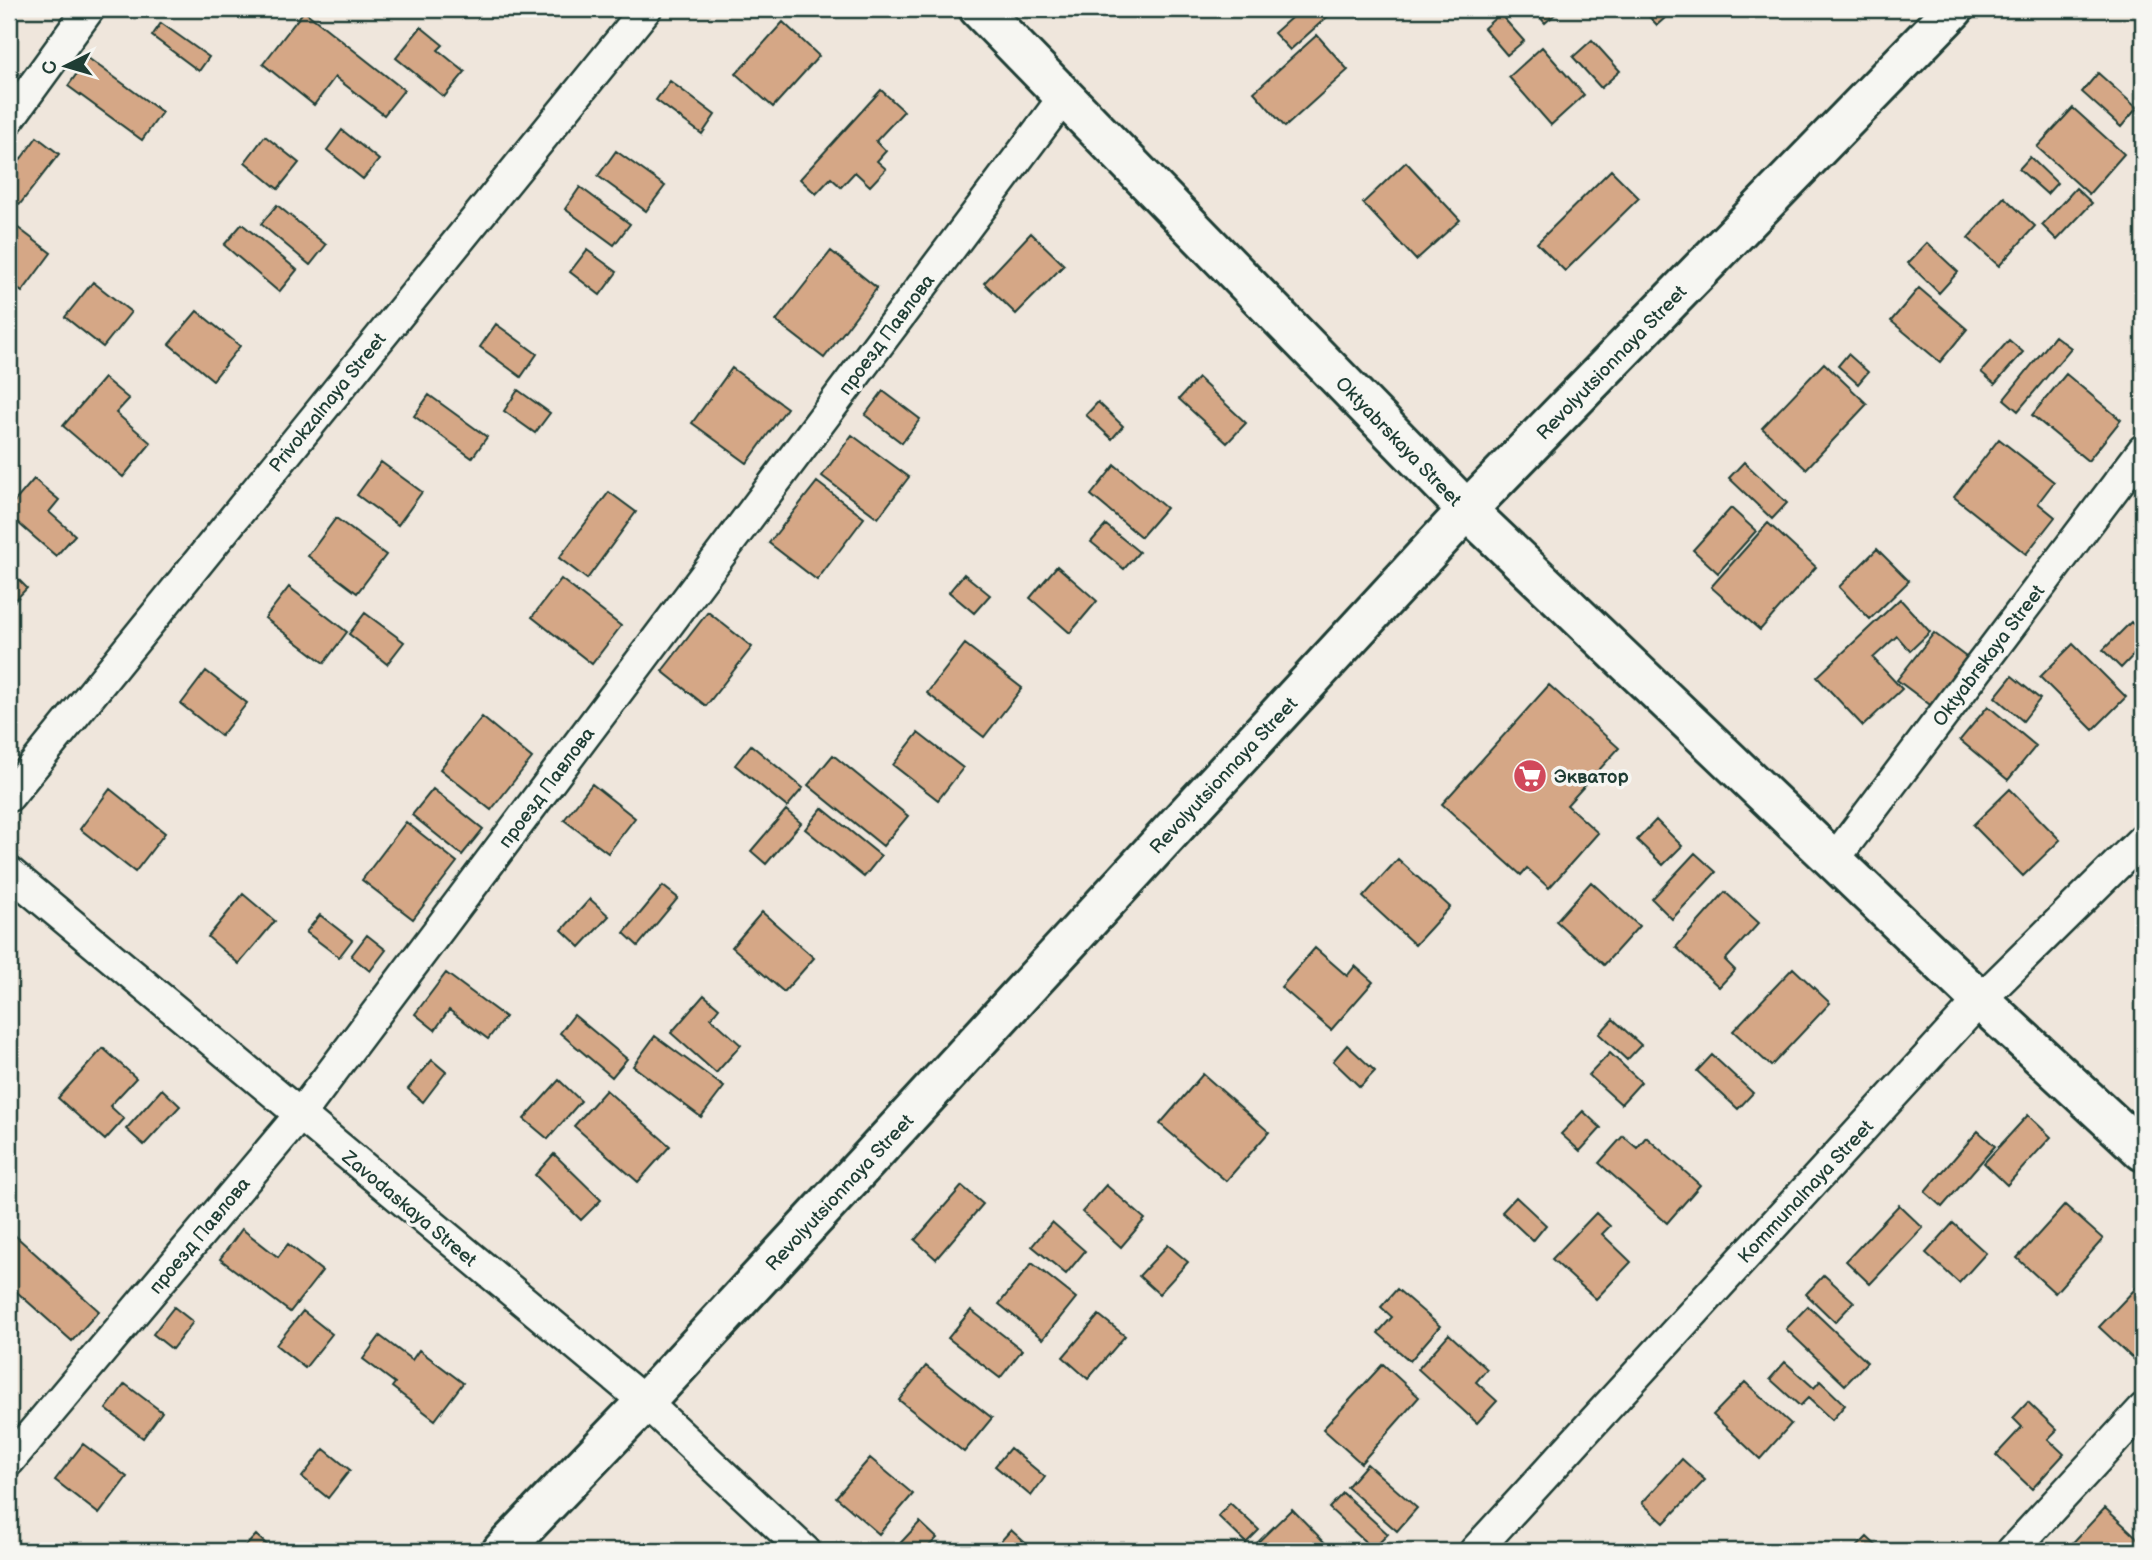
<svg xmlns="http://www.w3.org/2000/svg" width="2152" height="1560" viewBox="0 0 2152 1560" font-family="'Balsamiq Sans',sans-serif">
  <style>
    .building { fill: #d5a786; stroke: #1f3d34; stroke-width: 2 }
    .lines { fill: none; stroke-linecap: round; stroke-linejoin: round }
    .street-casing { stroke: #1f3d34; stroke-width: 35 }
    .secondary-casing { stroke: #1f3d34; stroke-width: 44 }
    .street { stroke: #f6f6f2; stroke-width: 30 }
    .secondary { stroke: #f6f6f2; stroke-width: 38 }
    .labels { text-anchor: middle; stroke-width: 7; stroke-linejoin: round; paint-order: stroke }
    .street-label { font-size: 19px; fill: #1f3d34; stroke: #f6f6f2 }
    .poi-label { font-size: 19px; font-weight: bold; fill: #1f3d34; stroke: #f6f6f2; text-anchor: start }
  </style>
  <rect width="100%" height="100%" fill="#efe6dc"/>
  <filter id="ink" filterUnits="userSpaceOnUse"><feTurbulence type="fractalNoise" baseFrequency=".0143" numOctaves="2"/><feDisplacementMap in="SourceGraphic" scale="14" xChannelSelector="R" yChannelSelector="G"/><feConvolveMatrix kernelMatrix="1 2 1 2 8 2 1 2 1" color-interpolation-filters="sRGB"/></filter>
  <g filter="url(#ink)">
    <!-- building -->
    <path class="building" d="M 1301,9 L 1336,9 L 1290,50 L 1274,33 Z
      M 1533,9 L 1561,9 L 1545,23 Z
      M 1642,9 L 1675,9 L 1657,25 Z
      M 304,11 L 404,90 L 384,115 L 335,77 L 314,105 L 263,64 Z
      M 1500,14 L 1524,41 L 1507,55 L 1484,28 Z
      M 783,22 L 819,56 L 773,107 L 736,74 Z
      M 161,23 L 209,57 L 199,71 L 152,36 Z
      M 421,27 L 443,45 L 438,50 L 465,72 L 444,97 L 396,58 Z
      M 1317,35 L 1348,70 L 1285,127 L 1254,92 Z
      M 1592,40 L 1620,71 L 1601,88 L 1573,57 Z
      M 1542,47 L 1584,95 L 1551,125 L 1509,77 Z
      M 88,58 L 162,112 L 142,140 L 68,86 Z
      M 2098,73 L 2137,108 L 2121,127 L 2082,92 Z
      M 670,81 L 715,115 L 702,134 L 656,100 Z
      M 881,90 L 904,111 L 876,141 L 886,151 L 877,161 L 886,169 L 870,186 L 855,172 L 841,187 L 831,178 L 816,194 L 800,179 Z
      M 2073,108 L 2124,154 L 2089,194 L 2037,147 Z
      M 342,130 L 379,160 L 363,179 L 327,150 Z
      M 265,136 L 299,163 L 278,189 L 245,162 Z
      M 37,137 L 59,154 L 20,204 L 9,196 L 9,175 Z
      M 616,151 L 665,186 L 646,211 L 598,176 Z
      M 2030,157 L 2057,183 L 2047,194 L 2019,169 Z
      M 1406,162 L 1460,220 L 1416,260 L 1363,203 Z
      M 1611,170 L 1639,198 L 1565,271 L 1537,243 Z
      M 580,187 L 630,224 L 614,245 L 565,209 Z
      M 2076,188 L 2092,203 L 2057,240 L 2042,225 Z
      M 2004,197 L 2035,226 L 1999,266 L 1968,238 Z
      M 277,205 L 326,245 L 310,265 L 261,224 Z
      M 9,221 L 51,253 L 22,292 L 9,282 Z
      M 242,224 L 297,270 L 279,292 L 224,245 Z
      M 1031,233 L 1064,265 L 1016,314 L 984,283 Z
      M 1927,243 L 1958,272 L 1939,293 L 1908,263 Z
      M 587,250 L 617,272 L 600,295 L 570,272 Z
      M 831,251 L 877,288 L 824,358 L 776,321 Z
      M 93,282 L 131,312 L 103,347 L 65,317 Z
      M 1919,288 L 1967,329 L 1940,362 L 1891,321 Z
      M 197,311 L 240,346 L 213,380 L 169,344 Z
      M 496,324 L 537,354 L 521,377 L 480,347 Z
      M 2055,336 L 2071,348 L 2018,411 L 2004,399 Z
      M 2009,340 L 2023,352 L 1995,384 L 1981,372 Z
      M 1848,354 L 1868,372 L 1858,384 L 1838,366 Z
      M 1824,363 L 1867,404 L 1806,469 L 1762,428 Z
      M 732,368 L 787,408 L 747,463 L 692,423 Z
      M 2066,374 L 2121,420 L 2088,461 L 2032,415 Z
      M 104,378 L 129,399 L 116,413 L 151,443 L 123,477 L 63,426 Z
      M 1198,378 L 1246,423 L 1227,443 L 1179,399 Z
      M 518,390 L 550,413 L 535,433 L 504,411 Z
      M 883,391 L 920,419 L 902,443 L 865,415 Z
      M 429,395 L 487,437 L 472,458 L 414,416 Z
      M 1098,402 L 1123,426 L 1112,439 L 1086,415 Z
      M 852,435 L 909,477 L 878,518 L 822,476 Z
      M 1999,439 L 2054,482 L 2038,503 L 2055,517 L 2026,554 L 1954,497 Z
      M 381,462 L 422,492 L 398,525 L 357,495 Z
      M 1744,462 L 1787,503 L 1772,519 L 1729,478 Z
      M 1115,465 L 1166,508 L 1141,537 L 1091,495 Z
      M 34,479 L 59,500 L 49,512 L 75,535 L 56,556 L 9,515 L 9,508 Z
      M 817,482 L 864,518 L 817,580 L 769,543 Z
      M 609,492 L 636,512 L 587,579 L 559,558 Z
      M 1731,508 L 1756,531 L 1718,573 L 1693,550 Z
      M 336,518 L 386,555 L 357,593 L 308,556 Z
      M 1768,523 L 1816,567 L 1760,630 L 1711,587 Z
      M 1106,525 L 1139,552 L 1124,569 L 1091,542 Z
      M 1877,549 L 1909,581 L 1870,619 L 1839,587 Z
      M 1057,566 L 1097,601 L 1070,633 L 1030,598 Z
      M 9,570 L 27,588 L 9,607 Z
      M 964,574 L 990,595 L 974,613 L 949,592 Z
      M 561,579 L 621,626 L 592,664 L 532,617 Z
      M 289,587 L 347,632 L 324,663 L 265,618 Z
      M 1900,599 L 1930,632 L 1910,651 L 1897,636 L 1873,658 L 1902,689 L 1863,726 L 1817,677 Z
      M 708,612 L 752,647 L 706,706 L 662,671 Z
      M 365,613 L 404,642 L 387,664 L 349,634 Z
      M 2131,622 L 2143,634 L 2143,645 L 2121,668 L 2103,650 Z
      M 1934,633 L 1970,660 L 1933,707 L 1897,680 Z
      M 965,644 L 1022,688 L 984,737 L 927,693 Z
      M 2073,644 L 2126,697 L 2093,730 L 2040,677 Z
      M 206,671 L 247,703 L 221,736 L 181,704 Z
      M 2012,676 L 2040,699 L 2023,721 L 1995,697 Z
      M 1549,685 L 1619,748 L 1567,805 L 1598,833 L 1549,888 L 1527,868 L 1521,875 L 1442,804 Z
      M 1988,706 L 2036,746 L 2008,780 L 1960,740 Z
      M 482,717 L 532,758 L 491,810 L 440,769 Z
      M 918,733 L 963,768 L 938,800 L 893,765 Z
      M 751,745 L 803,788 L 787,807 L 735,765 Z
      M 833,755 L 908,816 L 883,846 L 808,785 Z
      M 592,784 L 635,818 L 608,853 L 564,820 Z
      M 110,789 L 165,833 L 135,872 L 80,829 Z
      M 433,789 L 483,829 L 462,855 L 412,815 Z
      M 2010,789 L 2060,840 L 2023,876 L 1973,825 Z
      M 822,808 L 881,856 L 864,877 L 805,829 Z
      M 786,810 L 801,823 L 766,864 L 751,851 Z
      M 1656,820 L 1682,846 L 1663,865 L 1637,840 Z
      M 406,822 L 457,862 L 413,919 L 362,880 Z
      M 1695,853 L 1716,872 L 1672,919 L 1652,899 Z
      M 1398,859 L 1450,907 L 1415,945 L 1363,897 Z
      M 1591,882 L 1639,926 L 1604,965 L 1556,921 Z
      M 663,886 L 678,898 L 638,946 L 624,933 Z
      M 1725,892 L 1759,923 L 1725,960 L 1735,970 L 1719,987 L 1676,947 Z
      M 243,894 L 275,921 L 239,964 L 208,937 Z
      M 590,899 L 609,916 L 580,947 L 562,930 Z
      M 762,912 L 814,958 L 784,992 L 732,947 Z
      M 320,915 L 352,940 L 339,957 L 306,932 Z
      M 367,935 L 386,950 L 370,971 L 351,956 Z
      M 1315,948 L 1347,976 L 1355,966 L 1373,982 L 1331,1030 L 1281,987 Z
      M 1793,968 L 1830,1003 L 1771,1066 L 1733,1031 Z
      M 446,973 L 505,1017 L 488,1039 L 449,1010 L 435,1030 L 415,1014 Z
      M 704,995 L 719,1008 L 711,1018 L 741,1045 L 716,1073 L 671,1033 Z
      M 574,1015 L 627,1059 L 612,1077 L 560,1033 Z
      M 1613,1019 L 1641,1045 L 1627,1060 L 1599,1034 Z
      M 655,1036 L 724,1087 L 701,1117 L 633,1066 Z
      M 1347,1045 L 1375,1071 L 1360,1087 L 1333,1061 Z
      M 103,1048 L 136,1078 L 110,1106 L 124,1119 L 105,1140 L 58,1098 Z
      M 1610,1053 L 1641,1082 L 1621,1104 L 1589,1075 Z
      M 1712,1055 L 1753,1093 L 1738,1109 L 1697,1071 Z
      M 432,1060 L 446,1072 L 423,1102 L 408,1089 Z
      M 1203,1074 L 1269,1132 L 1226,1181 L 1160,1124 Z
      M 559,1080 L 581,1101 L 548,1139 L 524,1119 Z
      M 162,1089 L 180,1106 L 144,1145 L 126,1129 Z
      M 606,1090 L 670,1146 L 638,1182 L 574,1126 Z
      M 1583,1111 L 1601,1128 L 1580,1151 L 1561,1134 Z
      M 2028,1115 L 2051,1137 L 2007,1185 L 1984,1163 Z
      M 1978,1131 L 1995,1146 L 1942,1207 L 1925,1192 Z
      M 1623,1136 L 1637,1148 L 1646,1137 L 1700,1185 L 1667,1223 L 1599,1163 Z
      M 554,1154 L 601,1200 L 581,1220 L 535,1175 Z
      M 1106,1185 L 1145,1219 L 1121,1247 L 1082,1212 Z
      M 962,1186 L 983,1204 L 936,1259 L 915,1240 Z
      M 1516,1197 L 1546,1225 L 1533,1241 L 1502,1212 Z
      M 1899,1205 L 1923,1228 L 1870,1284 L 1846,1261 Z
      M 2065,1205 L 2103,1239 L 2055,1293 L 2017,1258 Z
      M 1596,1213 L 1610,1226 L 1602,1234 L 1631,1262 L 1596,1299 L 1552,1259 Z
      M 1052,1222 L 1085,1251 L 1066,1274 L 1032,1246 Z
      M 1953,1223 L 1986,1253 L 1959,1283 L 1926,1253 Z
      M 242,1229 L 278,1257 L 288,1244 L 322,1271 L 290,1312 L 220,1259 Z
      M 9,1230 L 99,1311 L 72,1341 L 9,1285 Z
      M 1168,1245 L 1188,1262 L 1159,1294 L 1139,1276 Z
      M 1032,1263 L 1076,1298 L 1043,1339 L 999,1304 Z
      M 1824,1275 L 1854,1302 L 1835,1322 L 1806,1294 Z
      M 2137,1287 L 2143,1293 L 2142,1367 L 2099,1327 Z
      M 1397,1289 L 1440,1326 L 1410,1361 L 1378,1333 L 1392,1317 L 1381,1307 Z
      M 1808,1306 L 1867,1362 L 1845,1385 L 1786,1329 Z
      M 174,1307 L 193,1322 L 172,1349 L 153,1334 Z
      M 971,1310 L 1022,1350 L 1000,1378 L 948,1338 Z
      M 303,1311 L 332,1334 L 305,1368 L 276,1345 Z
      M 1099,1315 L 1125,1336 L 1088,1379 L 1063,1357 Z
      M 1449,1334 L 1487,1369 L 1476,1382 L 1497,1401 L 1477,1423 L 1418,1369 Z
      M 380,1336 L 412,1360 L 419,1350 L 463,1383 L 435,1420 L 392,1387 L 395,1383 L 363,1359 Z
      M 1785,1362 L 1814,1388 L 1820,1381 L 1845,1405 L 1832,1420 L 1808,1398 L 1800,1406 L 1770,1379 Z
      M 1383,1364 L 1419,1397 L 1361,1463 L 1323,1429 Z
      M 926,1366 L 992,1418 L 964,1452 L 899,1400 Z
      M 1745,1382 L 1791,1424 L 1760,1459 L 1713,1415 Z
      M 125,1384 L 162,1412 L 143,1438 L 106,1409 Z
      M 2028,1402 L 2057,1430 L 2048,1439 L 2064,1454 L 2032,1489 L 1996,1455 L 2022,1427 L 2013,1418 Z
      M 83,1444 L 127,1477 L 99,1514 L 55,1480 Z
      M 1010,1448 L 1045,1477 L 1031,1496 L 995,1466 Z
      M 324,1449 L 350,1470 L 328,1498 L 302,1477 Z
      M 870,1458 L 913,1494 L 879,1534 L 836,1497 Z
      M 1682,1459 L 1705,1480 L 1664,1523 L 1642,1503 Z
      M 1367,1464 L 1417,1508 L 1397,1531 L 1347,1487 Z
      M 1343,1493 L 1388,1534 L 1373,1549 L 1329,1508 Z
      M 1230,1503 L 1259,1530 L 1246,1543 L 1218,1516 Z
      M 2105,1508 L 2143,1543 L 2143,1551 L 2065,1551 Z
      M 1292,1509 L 1333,1551 L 1263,1551 L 1256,1544 Z
      M 920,1522 L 937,1538 L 924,1551 L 893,1551 Z
      M 1011,1530 L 1034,1551 L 992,1551 Z
      M 256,1535 L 274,1551 L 247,1551 L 244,1548 Z
      M 1867,1537 L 1882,1551 L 1853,1551 Z"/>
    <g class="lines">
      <!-- street casing -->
      <g class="street-casing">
        <path id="street" d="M 9,119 L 89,9
          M 9,796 L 646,9
          M 1833,861 L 2143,450
          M 9,872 L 645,1402 L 805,1551
          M 9,1461 L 299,1116 L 1064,97
          M 1475,1551 L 1980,1000 L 2143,839
          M 2012,1551 L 2143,1409"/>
      </g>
      <!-- secondary casing -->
      <g class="secondary-casing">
        <path id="secondary" d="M 979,9 L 1467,510 L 1980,1000 L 2143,1151
          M 502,1551 L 645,1402 L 1467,510 L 1954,9"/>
      </g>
      <!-- street -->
      <use href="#street" class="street"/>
      <!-- secondary -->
      <use href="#secondary" class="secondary"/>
    </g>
  </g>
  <!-- icons -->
  <defs>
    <g id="supermarket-disc" transform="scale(1.75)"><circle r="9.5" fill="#d1495b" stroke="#f6f6f2"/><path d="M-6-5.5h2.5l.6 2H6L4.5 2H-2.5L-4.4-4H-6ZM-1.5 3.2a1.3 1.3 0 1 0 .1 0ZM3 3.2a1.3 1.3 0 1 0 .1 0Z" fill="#fff"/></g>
  </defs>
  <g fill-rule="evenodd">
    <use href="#supermarket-disc" x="1530" y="776"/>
  </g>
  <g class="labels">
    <!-- street labels -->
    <g class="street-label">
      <text transform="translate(886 334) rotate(-53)" y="7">проезд Павлова</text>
      <text transform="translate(1611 362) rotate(-46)" y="7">Revolyutsionnaya Street</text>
      <text transform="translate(327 402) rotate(-51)" y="7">Privokzalnaya Street</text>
      <text transform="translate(1399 441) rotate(46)" y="7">Oktyabrskaya Street</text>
      <text transform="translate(1988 655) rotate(-53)" y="7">Oktyabrskaya Street</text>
      <text transform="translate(1223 775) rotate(-47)" y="7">Revolyutsionnaya Street</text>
      <text transform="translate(546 787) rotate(-53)" y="7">проезд Павлова</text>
      <text transform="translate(1805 1191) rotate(-47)" y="7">Kommunalnaya Street</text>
      <text transform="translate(839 1192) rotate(-47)" y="7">Revolyutsionnaya Street</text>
      <text transform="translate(410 1208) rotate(40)" y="7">Zavodaskaya Street</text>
      <text transform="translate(199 1235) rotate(-50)" y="7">проезд Павлова</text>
    </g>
    <!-- poi labels -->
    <g class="poi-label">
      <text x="1554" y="783">Экватор</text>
    </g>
  </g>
  <!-- margin -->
  <rect width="2152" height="1560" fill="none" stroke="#f6f6f2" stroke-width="35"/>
  <rect x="18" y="18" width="2117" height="1525" fill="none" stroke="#1f3d34" stroke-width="2.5" filter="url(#ink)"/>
  <!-- north arrow -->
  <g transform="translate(66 66) rotate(265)" stroke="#f6f6f2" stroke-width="5" paint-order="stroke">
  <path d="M0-5L12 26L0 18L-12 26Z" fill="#1f3d34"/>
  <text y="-10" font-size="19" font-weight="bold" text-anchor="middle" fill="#1f3d34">С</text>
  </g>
</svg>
